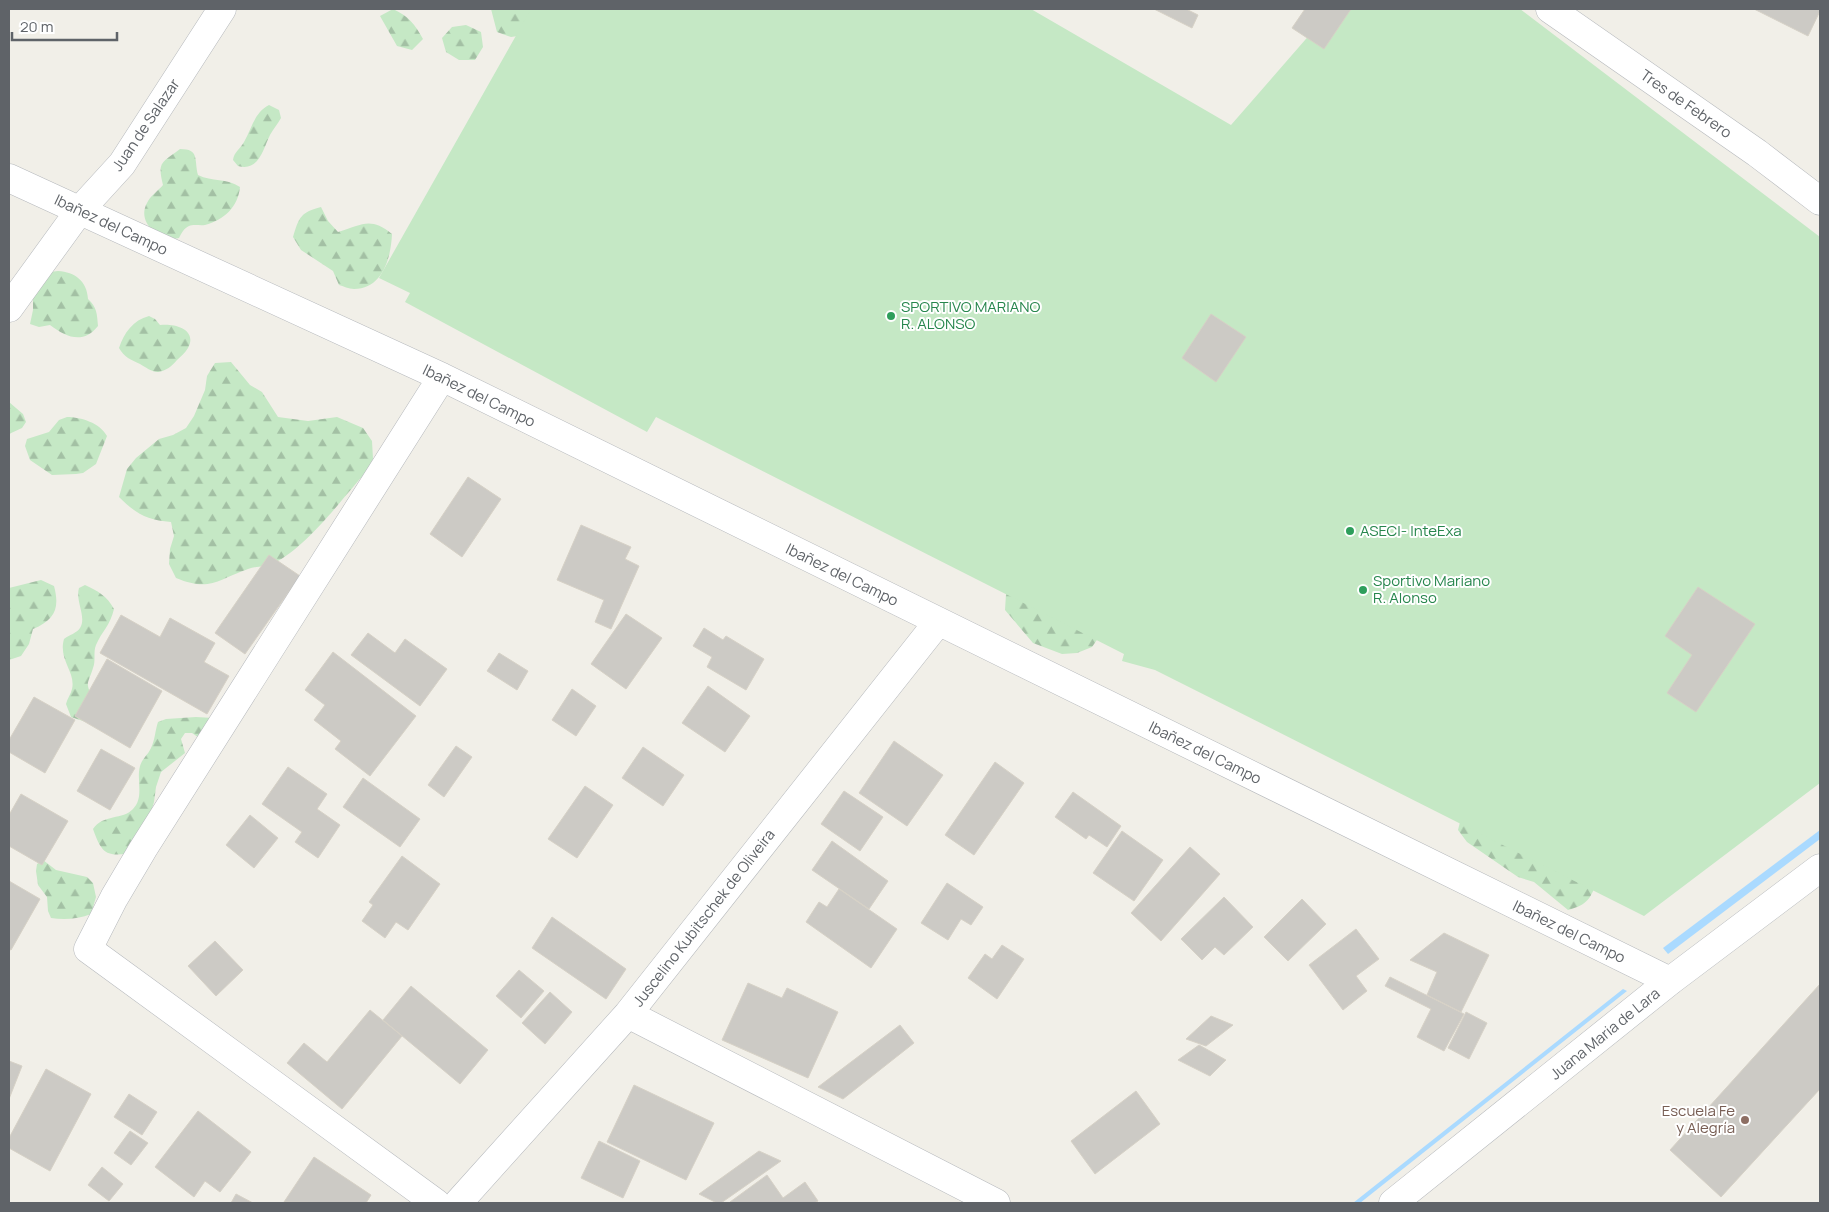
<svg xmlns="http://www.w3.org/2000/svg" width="1829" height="1212" viewBox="0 0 1829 1212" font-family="Manrope,sans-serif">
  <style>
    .forest { fill: url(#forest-firs) }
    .pitch { fill: #c5e8c5 }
    .water { fill: #aadaff }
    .building { fill: #cccac5; stroke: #d6d1c6 }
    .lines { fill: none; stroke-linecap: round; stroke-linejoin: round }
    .minor-casing { stroke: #b5b8bc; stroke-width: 29 }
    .tertiary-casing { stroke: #b5b8bc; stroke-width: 29 }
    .minor { stroke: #fff; stroke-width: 28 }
    .tertiary { stroke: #fff; stroke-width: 28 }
    .leisure-dot { fill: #2e9e5b; stroke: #fff; stroke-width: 2 }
    .education-dot { fill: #8d6e63; stroke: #fff; stroke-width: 2 }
    .labels { text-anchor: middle; stroke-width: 4; stroke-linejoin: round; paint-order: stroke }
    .street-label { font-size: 15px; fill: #5f6368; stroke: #fff }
    .leisure-label { font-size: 15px; fill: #27864d; stroke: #fff; text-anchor: start }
    .education-label { font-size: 15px; fill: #785e54; stroke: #fff; text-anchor: end }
  </style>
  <defs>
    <pattern id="forest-firs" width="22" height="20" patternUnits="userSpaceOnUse" patternTransform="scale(1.25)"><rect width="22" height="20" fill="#c5e8c5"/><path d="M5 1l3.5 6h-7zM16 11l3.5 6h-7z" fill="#a3c0a4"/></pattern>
  </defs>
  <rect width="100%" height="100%" fill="#f1efe8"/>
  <!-- forest -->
  <path class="forest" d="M 393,9 C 408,16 415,24 423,39 L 412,50 L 397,46 L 380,16 Z
    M 491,9 L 544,9 L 525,35 L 511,37 L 497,32 Z
    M 466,25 L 481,32 L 483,47 L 475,60 L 459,60 L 446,52 L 442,38 L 452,27 Z
    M 269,105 L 279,110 L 281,118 C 278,124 273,129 270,135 C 263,149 259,172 238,166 L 233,160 C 234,152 240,149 244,142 C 252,128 254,113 269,105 Z
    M 180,149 C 200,149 194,160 198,175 C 212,182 227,178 240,187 C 238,207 224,220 205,225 C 200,226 194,224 189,226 C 184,228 181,234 179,238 C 160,242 136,223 147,203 C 150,196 158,191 163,185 C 157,161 162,163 180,149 Z
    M 321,207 L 328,221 L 338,232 C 362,225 370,216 392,234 C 391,257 383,289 354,289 C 349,289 343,286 339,285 L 333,271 L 301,250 L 293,237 C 299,217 301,212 321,207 Z
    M 58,271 C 75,272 87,281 88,299 C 97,307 97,314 98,326 C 83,345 66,337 50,325 L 39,327 L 30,324 L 33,310 L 33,286 L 50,272 Z
    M 149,316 L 155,319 L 160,325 C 174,323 198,329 188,348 C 185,353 181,356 177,360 C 172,366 166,371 158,372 C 152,372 145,367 140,364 C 131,360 124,357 119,348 C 124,333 133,320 149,316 Z
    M 231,362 L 250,385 L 262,392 L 278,417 L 308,421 L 337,417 L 363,428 L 372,441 L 373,459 L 366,472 C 341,500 307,547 274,563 C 266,567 256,566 248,569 C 217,580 210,592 176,578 L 169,564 L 170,549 L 174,536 L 171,522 C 147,520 136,514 119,497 L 127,469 L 136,458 L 159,439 L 173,435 L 186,428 L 194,416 L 205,390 L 207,376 L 215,363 Z
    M 9,402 L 23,414 L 26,422 L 22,428 L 9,434 Z
    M 67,417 C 81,417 100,423 107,436 L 96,464 L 83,473 L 76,474 L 52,475 L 30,460 L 25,446 L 27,439 L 49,432 L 59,420 Z
    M 41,580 L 54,586 C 60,608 55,620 33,629 L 29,644 L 21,656 L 9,660 L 9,588 Z
    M 1010,581 L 1101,634 L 1092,647 L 1077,653 L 1062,654 L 1033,643 L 1005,610 L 1006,594 Z
    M 85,585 C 98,591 107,596 114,609 C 110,626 102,631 96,645 C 93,652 96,661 93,668 C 87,687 85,681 94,701 L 89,723 L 71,717 L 66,704 C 67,699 71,694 72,689 C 76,672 58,660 64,639 C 69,635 77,633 80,628 C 87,617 75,601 79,588 Z
    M 196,717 L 213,718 L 234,728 L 231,736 L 219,744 L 205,742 L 192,733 L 185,733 L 181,739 L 185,753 L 161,772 L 156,787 L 154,802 L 141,846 L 136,853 C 107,856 103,857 93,829 C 103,814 123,820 133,809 C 143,799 138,784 139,772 C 140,759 147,757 151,748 C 155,740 155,731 158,722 L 166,719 Z
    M 1462,814 L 1598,879 C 1590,899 1589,904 1568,910 L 1534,882 L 1518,877 L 1467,842 L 1458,830 Z
    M 43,860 L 56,870 L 87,877 L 93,883 L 96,897 L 91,914 C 79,919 64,920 51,918 L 48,911 L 47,897 L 38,885 L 36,871 L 37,864 Z"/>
  <!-- pitch -->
  <path class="pitch" d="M 531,9 L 1031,9 L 1231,125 L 1332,9 L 1520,9 L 1820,237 L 1820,783 L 1644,916 L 1155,670 L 1122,661 L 1124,654 L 656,417 L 647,432 L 405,302 L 410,293 L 379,278 Z"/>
  <!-- water -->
  <path class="water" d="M 1820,830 L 1820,839 L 1668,954 L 1663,948 Z
    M 1623,989 L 1627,991 L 1360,1203 L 1353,1203 Z"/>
  <!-- building -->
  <path class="building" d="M 1154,9 L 1186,9 L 1198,15 L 1192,28 Z
    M 1305,9 L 1351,9 L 1324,49 L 1292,28 Z
    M 1754,9 L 1820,9 L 1820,11 L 1808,36 Z
    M 1211,314 L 1246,337 L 1216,382 L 1182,358 Z
    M 468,477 L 501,499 L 462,557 L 430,534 Z
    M 581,525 L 631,547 L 625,559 L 639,566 L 611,629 L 595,622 L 604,600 L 557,580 Z
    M 269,555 L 300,576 L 245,654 L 215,633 Z
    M 1698,587 L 1755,624 L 1696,712 L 1667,693 L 1692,655 L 1665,636 Z
    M 626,614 L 662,638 L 626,689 L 591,664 Z
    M 121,615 L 160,637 L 170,618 L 215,643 L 204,662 L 229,676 L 207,714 L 100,653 Z
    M 704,628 L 723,640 L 726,636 L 764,659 L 746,690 L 707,667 L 712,657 L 693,646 Z
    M 368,633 L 395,653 L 405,639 L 447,669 L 420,706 L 351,655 Z
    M 333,652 L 416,716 L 370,776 L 335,749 L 341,741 L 314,720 L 325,705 L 305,690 Z
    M 499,653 L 528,671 L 517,690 L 487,671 Z
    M 107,659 L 162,691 L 130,748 L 75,716 Z
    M 708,686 L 750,716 L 725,752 L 682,723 Z
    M 572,689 L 596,706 L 576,736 L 552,720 Z
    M 34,697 L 75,720 L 45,773 L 9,752 L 9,740 Z
    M 894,741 L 943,775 L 907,826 L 859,793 Z
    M 456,746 L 472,757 L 444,797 L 428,785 Z
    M 643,747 L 684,775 L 663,806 L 622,778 Z
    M 101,749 L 135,768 L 110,810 L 77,791 Z
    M 995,762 L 1024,783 L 974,855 L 945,835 Z
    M 288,767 L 327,794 L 317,809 L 340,825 L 318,858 L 295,842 L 302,832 L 262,804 Z
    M 363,778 L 420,819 L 400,847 L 343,807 Z
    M 585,786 L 613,805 L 577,858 L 548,839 Z
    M 844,791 L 883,817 L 860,851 L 821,824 Z
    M 1073,792 L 1121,826 L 1107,847 L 1089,835 L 1086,839 L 1055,817 Z
    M 21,794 L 68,821 L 42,865 L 9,846 L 9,815 Z
    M 250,815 L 278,838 L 254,868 L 226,845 Z
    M 1122,831 L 1163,860 L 1134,901 L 1093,873 Z
    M 832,841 L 888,881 L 869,909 L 812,870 Z
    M 1190,847 L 1220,874 L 1161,941 L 1131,913 Z
    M 402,856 L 440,884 L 408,930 L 396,922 L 385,938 L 362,921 L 373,905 L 369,902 Z
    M 9,881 L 40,899 L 11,950 L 9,949 Z
    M 947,883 L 983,907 L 971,925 L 961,919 L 948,940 L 921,923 Z
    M 839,889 L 897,929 L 871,968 L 806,922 L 819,902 L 827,907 Z
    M 1224,897 L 1253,927 L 1224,955 L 1215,947 L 1202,960 L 1181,939 Z
    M 1302,899 L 1326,924 L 1288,961 L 1264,937 Z
    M 552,917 L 626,969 L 606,999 L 532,948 Z
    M 1356,929 L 1379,959 L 1356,976 L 1367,991 L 1343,1010 L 1309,965 Z
    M 1444,933 L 1489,955 L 1461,1012 L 1427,995 L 1437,972 L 1410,960 Z
    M 215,941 L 243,970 L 216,996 L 188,966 Z
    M 1002,945 L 1024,959 L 997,999 L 968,978 L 985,954 L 992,959 Z
    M 519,970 L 544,991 L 521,1018 L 496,996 Z
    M 1390,977 L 1464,1014 L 1444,1051 L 1417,1037 L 1431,1009 L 1385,986 Z
    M 748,983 L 782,998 L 787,988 L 838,1012 L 808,1078 L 722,1040 Z
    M 1820,984 L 1820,1089 L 1721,1197 L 1670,1150 Z
    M 411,986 L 488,1050 L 460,1084 L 383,1020 Z
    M 550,992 L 572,1012 L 545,1044 L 522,1023 Z
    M 370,1010 L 402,1036 L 342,1109 L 287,1063 L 304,1043 L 327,1062 Z
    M 1466,1012 L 1487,1023 L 1469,1059 L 1448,1048 Z
    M 1211,1016 L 1233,1025 L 1206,1046 L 1186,1039 Z
    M 900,1025 L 914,1043 L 843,1099 L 818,1087 Z
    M 1199,1045 L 1226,1060 L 1210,1076 L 1178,1060 Z
    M 9,1061 L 22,1066 L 9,1099 Z
    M 46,1069 L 91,1094 L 50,1171 L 9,1148 L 9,1138 Z
    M 634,1085 L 714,1123 L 686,1180 L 607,1142 Z
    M 1136,1091 L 1160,1124 L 1095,1174 L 1071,1141 Z
    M 129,1094 L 157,1112 L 142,1135 L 114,1117 Z
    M 198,1111 L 251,1152 L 220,1192 L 205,1181 L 194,1197 L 155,1167 Z
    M 130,1131 L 148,1143 L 131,1165 L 114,1153 Z
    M 599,1141 L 640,1161 L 623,1198 L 581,1178 Z
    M 759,1151 L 781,1161 L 721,1203 L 717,1203 L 699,1194 Z
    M 314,1157 L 371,1195 L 366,1203 L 284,1202 Z
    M 102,1167 L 123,1184 L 109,1201 L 88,1185 Z
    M 767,1175 L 783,1198 L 805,1182 L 818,1201 L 814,1203 L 732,1203 L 730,1202 Z
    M 236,1194 L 253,1203 L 231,1203 Z"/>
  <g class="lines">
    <!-- minor casing -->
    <g class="minor-casing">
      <path id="minor" d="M 9,178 L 442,377 L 1670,981
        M 9,308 L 80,210 L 122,164 L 222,9
        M 628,1014 L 996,1203
        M 436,1203 L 88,949 L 114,898 L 143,849 L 442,377
        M 458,1203 L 628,1014 L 938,622
        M 1393,1203 L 1670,981 L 1820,868"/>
    </g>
    <!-- tertiary casing -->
    <g class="tertiary-casing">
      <path id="tertiary" d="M 1550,9 L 1757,153 L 1820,201"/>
    </g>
    <!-- minor -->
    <use href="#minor" class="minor"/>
    <!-- tertiary -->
    <use href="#tertiary" class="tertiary"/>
  </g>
  <!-- markers -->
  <g class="leisure-dot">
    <circle cx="891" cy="316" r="5"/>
    <circle cx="1350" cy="531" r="5"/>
    <circle cx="1363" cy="590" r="5"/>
  </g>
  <circle class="education-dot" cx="1745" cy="1120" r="5"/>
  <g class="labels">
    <!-- street labels -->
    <g class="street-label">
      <text transform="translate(1686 104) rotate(35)" y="5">Tres de Febrero</text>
      <text transform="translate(146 125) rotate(-56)" y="5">Juan de Salazar</text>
      <text transform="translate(111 225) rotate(25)" y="5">Ibañez del Campo</text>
      <text transform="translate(479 396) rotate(26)" y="5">Ibañez del Campo</text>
      <text transform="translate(842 575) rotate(26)" y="5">Ibañez del Campo</text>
      <text transform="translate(1205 753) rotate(26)" y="5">Ibañez del Campo</text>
      <text transform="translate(704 918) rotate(-52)" y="5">Juscelino Kubitschek de Oliveira</text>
      <text transform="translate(1569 932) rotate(26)" y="5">Ibañez del Campo</text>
      <text transform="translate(1605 1034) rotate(-39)" y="5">Juana Maria de Lara</text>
    </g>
    <!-- leisure labels -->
    <g class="leisure-label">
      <text x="901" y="312">SPORTIVO MARIANO<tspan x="901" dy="17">R. ALONSO</tspan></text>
      <text x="1360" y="536">ASECI- InteExa</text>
      <text x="1373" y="586">Sportivo Mariano<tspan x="1373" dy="17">R. Alonso</tspan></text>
    </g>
    <!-- education labels -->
    <g class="education-label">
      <text x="1735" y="1116">Escuela Fe<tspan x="1735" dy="17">y Alegría</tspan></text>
    </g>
  </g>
  <!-- border -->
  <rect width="1829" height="1212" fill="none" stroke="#5f6368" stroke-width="20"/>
  <!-- scale -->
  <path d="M12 32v8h105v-8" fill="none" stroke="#5f6368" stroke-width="2.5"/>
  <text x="20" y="32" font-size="15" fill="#5f6368" stroke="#ffffff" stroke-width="4" paint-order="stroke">20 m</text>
</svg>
